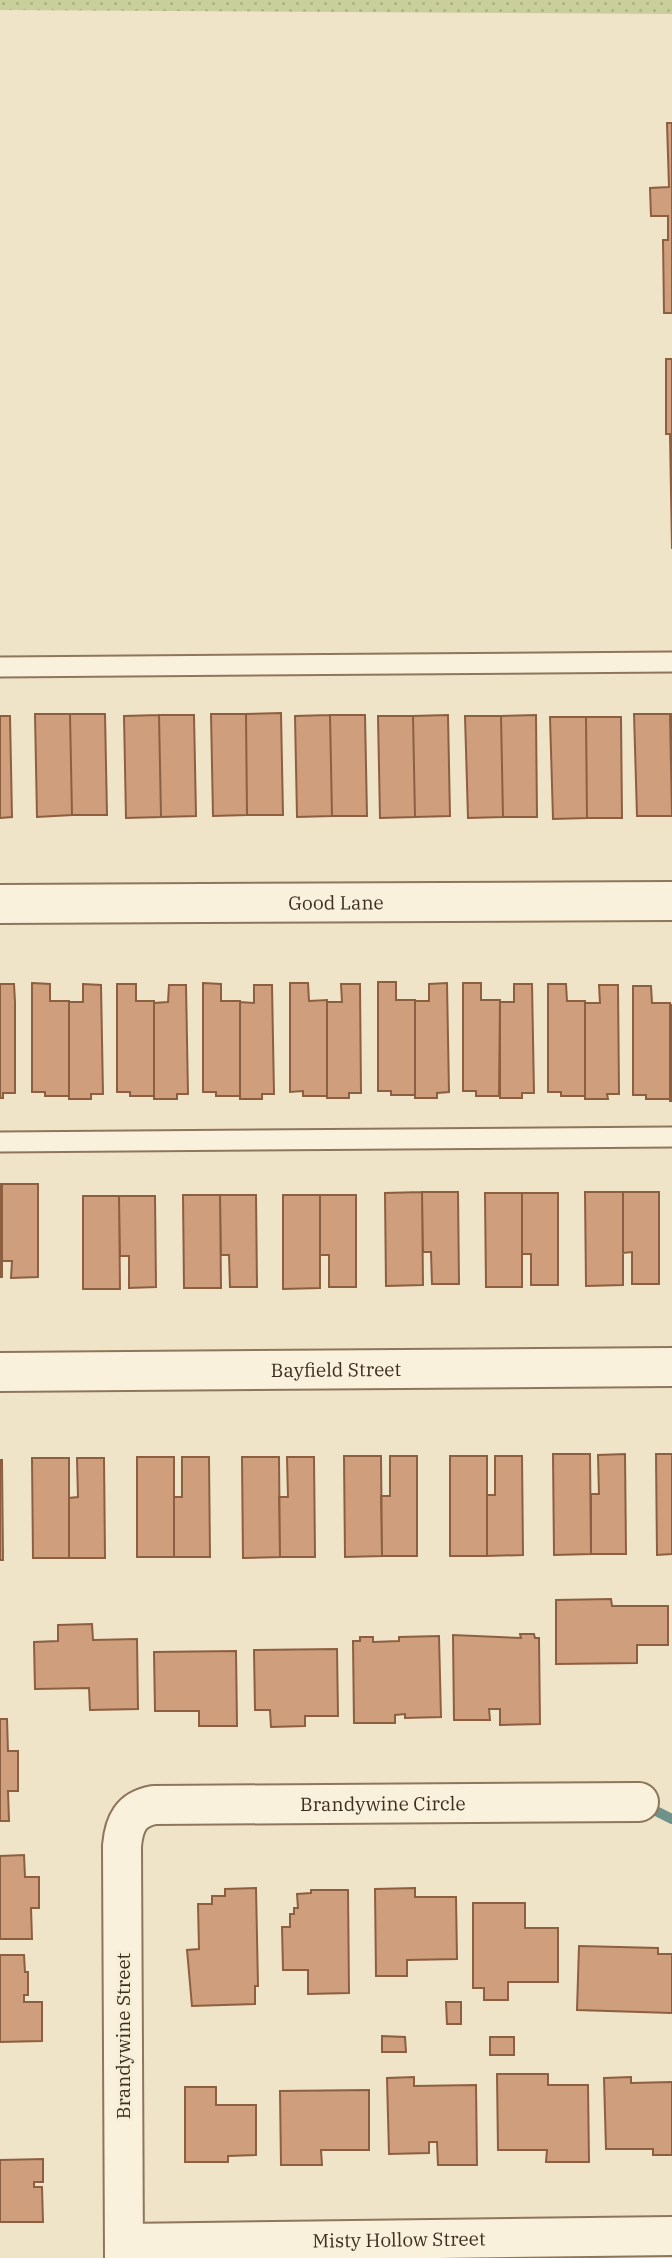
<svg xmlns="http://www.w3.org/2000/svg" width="672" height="2258" viewBox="0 0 672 2258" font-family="'IBM Plex Serif',serif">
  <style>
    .grass { fill: url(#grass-dots) }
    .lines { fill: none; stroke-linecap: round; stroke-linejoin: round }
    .stream { stroke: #6f938a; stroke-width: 10 }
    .building { fill: #cf9f7d; stroke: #8d5f41; stroke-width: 2 }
    .service-casing { stroke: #8d765c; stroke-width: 23 }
    .minor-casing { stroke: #8d765c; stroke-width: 42 }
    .service { stroke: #faf1dc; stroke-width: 19 }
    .minor { stroke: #faf1dc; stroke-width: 38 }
    .labels { text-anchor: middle; stroke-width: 6; stroke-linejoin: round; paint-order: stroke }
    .street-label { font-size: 19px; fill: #3d2e20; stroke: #f7eed8 }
  </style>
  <defs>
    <pattern id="grass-dots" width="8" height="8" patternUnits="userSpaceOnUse" patternTransform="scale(1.75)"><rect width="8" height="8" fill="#c9cf9b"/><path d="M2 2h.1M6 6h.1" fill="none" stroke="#aeb285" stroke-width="1.8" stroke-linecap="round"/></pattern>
  </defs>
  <rect width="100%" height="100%" fill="#f0e4c8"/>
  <!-- grass -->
  <path class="grass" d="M 0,0 L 672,0 L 672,14 L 0,10 Z"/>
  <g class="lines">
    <!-- stream -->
    <path class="stream" d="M 644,1805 L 672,1819"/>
  </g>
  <!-- building -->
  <path class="building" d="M 667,123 L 672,123 L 672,313 L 664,313 L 663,240 L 668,240 L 668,216 L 651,216 L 650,188 L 669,187 Z
    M 666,359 L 672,359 L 672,549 L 670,434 L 666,434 Z
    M 281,713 L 283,815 L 247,815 L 246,714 Z
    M 35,714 L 70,714 L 72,815 L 37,817 Z
    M 70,714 L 105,714 L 107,815 L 72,815 Z
    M 211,714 L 246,714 L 247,815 L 213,816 Z
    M 634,714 L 670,714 L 672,816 L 637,816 Z
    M 670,714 L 672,714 L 672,816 Z
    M 159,715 L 194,715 L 196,816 L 161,817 Z
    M 159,715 L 161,817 L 126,818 L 124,716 Z
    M 330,715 L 365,715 L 367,816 L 332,816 Z
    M 330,715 L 332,816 L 297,817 L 295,716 Z
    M 448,715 L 450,816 L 415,817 L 413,716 Z
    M 536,715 L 537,817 L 503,817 L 501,716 Z
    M 0,716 L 10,716 L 12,817 L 0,818 Z
    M 378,716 L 413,716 L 415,817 L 380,818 Z
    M 465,716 L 501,716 L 503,817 L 468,818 Z
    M 550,717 L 586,717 L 587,818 L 553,819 Z
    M 586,717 L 621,717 L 622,818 L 587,818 Z
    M 378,982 L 396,982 L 396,1000 L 415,1000 L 415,1095 L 391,1095 L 391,1091 L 378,1091 Z
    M 32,983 L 50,984 L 50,1001 L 69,1001 L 69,1096 L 45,1096 L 45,1092 L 32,1092 Z
    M 203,983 L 221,984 L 221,1001 L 240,1001 L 240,1096 L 216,1096 L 216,1092 L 203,1092 Z
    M 290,983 L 308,983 L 309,1001 L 327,1000 L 327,1096 L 303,1096 L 303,1091 L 290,1092 Z
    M 447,983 L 449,1092 L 437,1093 L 437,1098 L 415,1098 L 415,1001 L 429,1001 L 429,984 Z
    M 463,983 L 481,983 L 481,1000 L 500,1000 L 499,1096 L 476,1096 L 476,1091 L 463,1091 Z
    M 0,984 L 14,984 L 15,1002 L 15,1093 L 3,1093 L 3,1098 L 0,1098 Z
    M 83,984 L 101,985 L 103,1094 L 91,1094 L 91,1099 L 69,1099 L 69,1002 L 83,1002 Z
    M 117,984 L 136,984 L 136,1001 L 154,1001 L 154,1096 L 130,1096 L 130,1092 L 117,1092 Z
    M 341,984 L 360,984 L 361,1093 L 349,1093 L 349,1098 L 327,1098 L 327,1002 L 342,1002 Z
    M 514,984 L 532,984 L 534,1093 L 522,1093 L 522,1098 L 500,1098 L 500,1002 L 514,1002 Z
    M 548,984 L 566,984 L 567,1001 L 585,1001 L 585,1096 L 561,1096 L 561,1092 L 548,1092 Z
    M 169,985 L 186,985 L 188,1094 L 177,1094 L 177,1099 L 154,1099 L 154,1003 L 168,1002 Z
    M 254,985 L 272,985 L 274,1094 L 262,1094 L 262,1099 L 240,1099 L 240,1002 L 254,1003 Z
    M 599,985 L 618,985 L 619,1094 L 607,1094 L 608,1099 L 585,1099 L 585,1003 L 600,1003 Z
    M 633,986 L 651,986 L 652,1003 L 670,1003 L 670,1099 L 646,1099 L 646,1095 L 633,1095 Z
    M 670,1005 L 672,1005 L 672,1101 L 670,1101 Z
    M 0,1184 L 2,1184 L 2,1277 L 0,1277 Z
    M 2,1184 L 38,1184 L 38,1277 L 11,1278 L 12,1261 L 2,1261 Z
    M 422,1192 L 423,1285 L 386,1286 L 385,1193 Z
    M 422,1192 L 458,1192 L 459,1284 L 432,1284 L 431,1252 L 423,1252 Z
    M 585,1192 L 623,1192 L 623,1285 L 586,1286 Z
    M 623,1192 L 659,1192 L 659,1284 L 632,1284 L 632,1252 L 623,1253 Z
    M 485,1193 L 522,1193 L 522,1287 L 486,1287 Z
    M 522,1193 L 558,1193 L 558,1285 L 531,1285 L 531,1254 L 522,1254 Z
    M 183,1195 L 220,1195 L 221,1288 L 184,1288 Z
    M 220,1195 L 256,1195 L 257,1287 L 230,1287 L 229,1255 L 221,1255 Z
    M 283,1195 L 320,1195 L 320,1288 L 283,1289 Z
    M 320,1195 L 356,1195 L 356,1287 L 329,1287 L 329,1255 L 320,1255 Z
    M 83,1196 L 119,1196 L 120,1289 L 83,1289 Z
    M 119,1196 L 155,1196 L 156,1287 L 129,1288 L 129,1256 L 120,1256 Z
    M 553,1454 L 590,1454 L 591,1554 L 554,1555 Z
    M 625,1454 L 626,1554 L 591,1554 L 591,1494 L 599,1494 L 598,1455 Z
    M 656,1454 L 672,1454 L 672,1554 L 657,1555 Z
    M 344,1456 L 381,1456 L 382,1556 L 345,1557 Z
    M 390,1456 L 417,1456 L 417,1556 L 382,1556 L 381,1496 L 390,1496 Z
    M 450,1456 L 487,1456 L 487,1556 L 450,1556 Z
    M 495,1456 L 522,1456 L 523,1555 L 487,1556 L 487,1495 L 495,1495 Z
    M 137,1457 L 174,1457 L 174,1557 L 137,1557 Z
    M 182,1457 L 209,1457 L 210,1557 L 174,1557 L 174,1497 L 182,1497 Z
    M 242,1457 L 279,1457 L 280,1557 L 243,1558 Z
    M 287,1457 L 314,1457 L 315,1557 L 280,1557 L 279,1497 L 288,1497 Z
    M 32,1458 L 69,1458 L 69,1558 L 33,1558 Z
    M 77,1458 L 104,1458 L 105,1558 L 69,1558 L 69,1498 L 78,1497 Z
    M 0,1460 L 2,1460 L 3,1560 L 0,1560 Z
    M 611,1599 L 612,1606 L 668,1606 L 668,1645 L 637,1645 L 637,1663 L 556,1664 L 556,1600 Z
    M 92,1624 L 93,1640 L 137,1639 L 138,1709 L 90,1710 L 89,1688 L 35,1689 L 34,1642 L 58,1641 L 58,1625 Z
    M 520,1634 L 534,1634 L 535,1638 L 539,1638 L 540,1724 L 500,1725 L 500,1709 L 489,1709 L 490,1720 L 454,1720 L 453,1635 L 521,1638 Z
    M 439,1636 L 441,1717 L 405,1718 L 405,1714 L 395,1715 L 395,1723 L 354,1723 L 353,1641 L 360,1641 L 360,1637 L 373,1637 L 373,1642 L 399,1641 L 399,1637 Z
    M 337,1649 L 338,1716 L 305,1716 L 305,1726 L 271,1727 L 270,1710 L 255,1710 L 254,1650 Z
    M 236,1651 L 237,1726 L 199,1726 L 199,1711 L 155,1711 L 154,1652 Z
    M 0,1719 L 7,1719 L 8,1751 L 18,1751 L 18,1791 L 8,1791 L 9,1821 L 0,1821 Z
    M 24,1855 L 25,1877 L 39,1877 L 39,1908 L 31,1908 L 32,1939 L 0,1939 L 0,1856 Z
    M 256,1888 L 258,1986 L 255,1986 L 255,2004 L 192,2006 L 187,1950 L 199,1949 L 198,1904 L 212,1904 L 212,1896 L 225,1896 L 225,1889 Z
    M 415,1888 L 415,1897 L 456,1897 L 457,1959 L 407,1960 L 407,1976 L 376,1976 L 375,1889 Z
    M 311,1890 L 348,1890 L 349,1993 L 308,1994 L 308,1970 L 283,1970 L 282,1927 L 290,1927 L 290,1914 L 294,1914 L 294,1908 L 298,1908 L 297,1894 L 311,1893 Z
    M 473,1903 L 525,1903 L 525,1928 L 558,1928 L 558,1982 L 508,1982 L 508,2000 L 484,2000 L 484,1988 L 473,1988 Z
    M 579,1946 L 658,1948 L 658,1954 L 672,1954 L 672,2013 L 577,2010 Z
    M 0,1955 L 24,1955 L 25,1972 L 28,1972 L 28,1995 L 24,1995 L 24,2002 L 42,2002 L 42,2041 L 0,2042 Z
    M 446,2002 L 461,2002 L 461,2024 L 447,2024 Z
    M 382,2036 L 405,2037 L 406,2052 L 382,2052 Z
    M 490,2037 L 514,2037 L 514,2055 L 490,2055 Z
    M 497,2074 L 548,2074 L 548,2085 L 588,2085 L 589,2162 L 546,2162 L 547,2150 L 498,2150 Z
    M 414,2077 L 414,2086 L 476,2085 L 477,2165 L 438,2165 L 437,2142 L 429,2142 L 429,2153 L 389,2154 L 387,2078 Z
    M 631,2077 L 631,2083 L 672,2082 L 672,2155 L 653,2155 L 653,2149 L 606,2149 L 604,2078 Z
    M 185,2087 L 216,2087 L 216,2105 L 256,2105 L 256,2155 L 228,2156 L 228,2162 L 185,2162 Z
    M 369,2090 L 369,2150 L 321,2150 L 322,2165 L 281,2165 L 280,2091 Z
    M 43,2159 L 43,2182 L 34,2182 L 34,2187 L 42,2187 L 43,2222 L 0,2222 L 0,2160 Z"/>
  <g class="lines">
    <!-- service casing -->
    <g class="service-casing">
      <path id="service" d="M 0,667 L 672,662
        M 0,1142 L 672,1137"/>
    </g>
    <!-- minor casing -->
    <g class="minor-casing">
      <g id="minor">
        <path id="s1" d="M 0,904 L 672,901"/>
        <path id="s2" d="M 0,1372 L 672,1367"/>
        <path id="s3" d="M 124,2243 L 672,2236"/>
        <path id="s4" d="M 124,2258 L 122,1846 C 124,1823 131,1809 154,1805 L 639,1802"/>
      </g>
    </g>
    <!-- service -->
    <use href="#service" class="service"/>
    <!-- minor -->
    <use href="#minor" class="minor"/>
  </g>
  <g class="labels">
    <!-- street labels -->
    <g class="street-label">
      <text dy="7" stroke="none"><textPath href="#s1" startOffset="336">Good Lane</textPath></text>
      <text dy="7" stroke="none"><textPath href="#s2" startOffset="336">Bayfield Street</textPath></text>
      <text dy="7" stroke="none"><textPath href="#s4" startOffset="698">Brandywine Circle</textPath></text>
      <text transform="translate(123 2036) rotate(-90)" y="7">Brandywine Street</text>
      <text dy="7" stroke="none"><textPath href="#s3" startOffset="275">Misty Hollow Street</textPath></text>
    </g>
  </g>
</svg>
